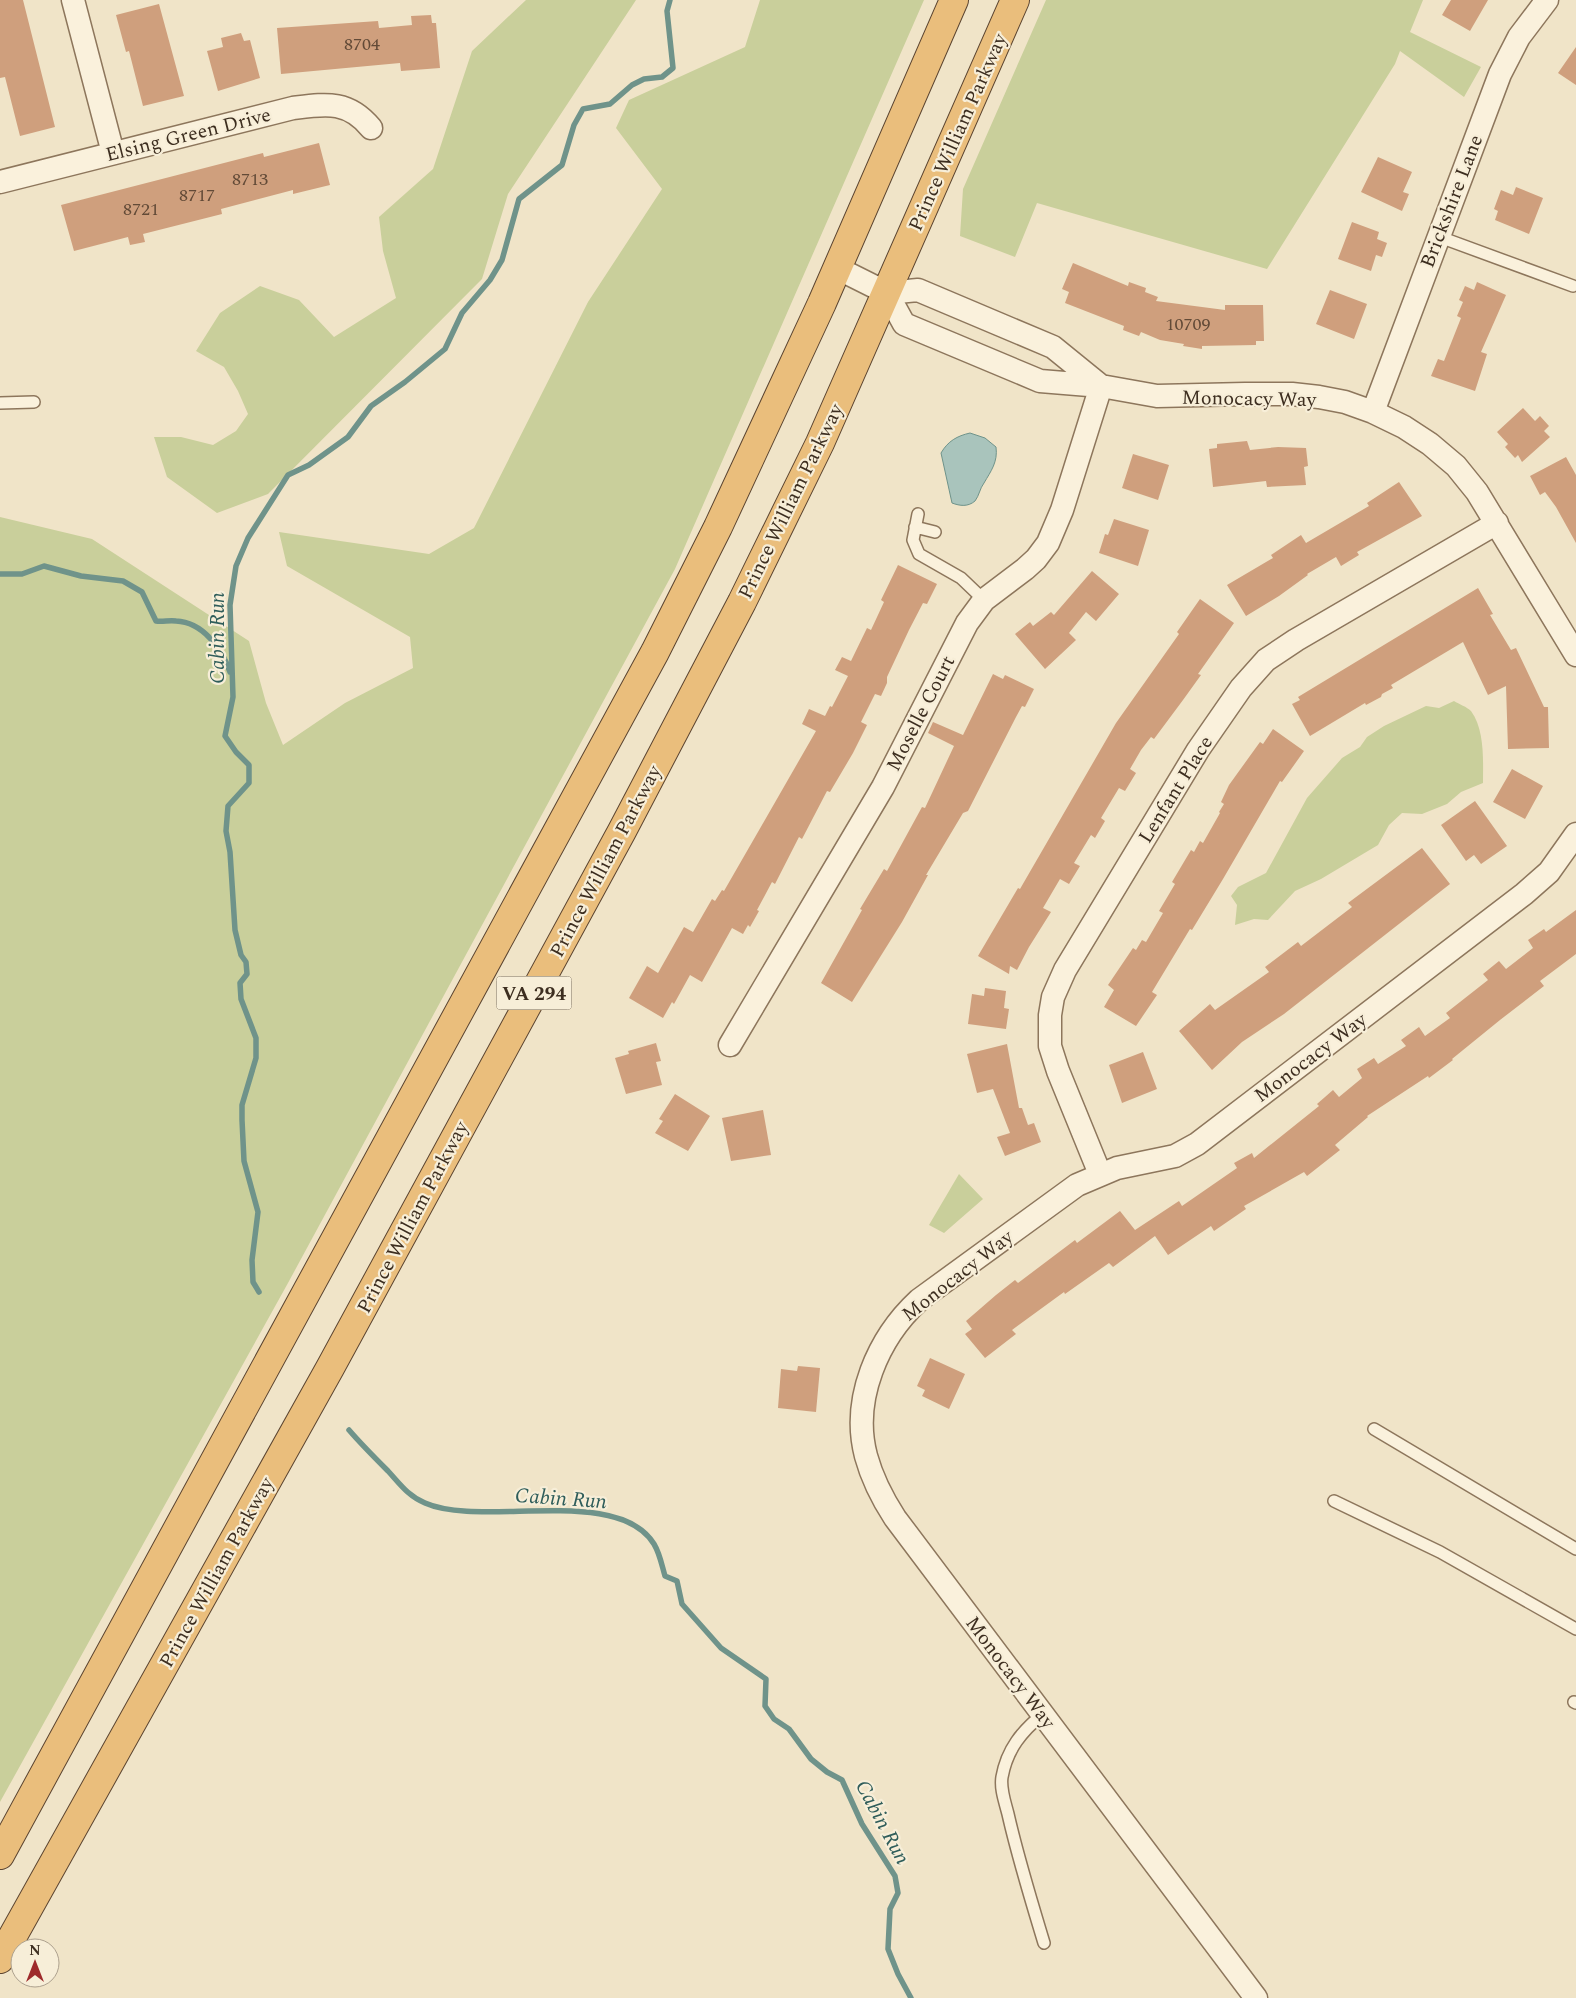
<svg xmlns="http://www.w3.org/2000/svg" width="1576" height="1998" viewBox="0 0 1576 1998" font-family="Spectral,serif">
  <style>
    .green { fill: #c9cf9b }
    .water { fill: #a9c4bc; stroke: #6f938a }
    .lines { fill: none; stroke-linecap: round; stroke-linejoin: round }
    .stream { stroke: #6f938a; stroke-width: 5.5 }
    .building { fill: #cf9f7d }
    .service-casing { stroke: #8d765c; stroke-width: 14 }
    .minor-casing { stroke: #8d765c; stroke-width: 25 }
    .trunk-casing { stroke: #5b4430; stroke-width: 30 }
    .service { stroke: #faf1dc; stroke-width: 11 }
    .minor { stroke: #faf1dc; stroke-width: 22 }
    .trunk { stroke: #eabe7c; stroke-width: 28 }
    .labels { text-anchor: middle; stroke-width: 4.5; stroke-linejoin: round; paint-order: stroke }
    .number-label { font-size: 18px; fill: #624a37 }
    .shield { fill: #f7eed8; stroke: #756857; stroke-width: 1 }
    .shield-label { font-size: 19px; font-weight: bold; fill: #3d2e20 }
    .street-label { font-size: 20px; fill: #3d2e20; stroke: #f7eed8 }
    .water-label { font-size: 21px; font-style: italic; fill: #2f5d5a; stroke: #f7eed8 }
  </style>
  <rect width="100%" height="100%" fill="#f0e4c8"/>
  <!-- green -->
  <path class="green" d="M 526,0 L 636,0 L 508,194 L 482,279 L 268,494 L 217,513 L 167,477 L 154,437 L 181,437 L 213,445 L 236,431 L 248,414 L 238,391 L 224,367 L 196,351 L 220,313 L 260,286 L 299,300 L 334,337 L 396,298 L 383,251 L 379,217 L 433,169 L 472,51 Z
    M 760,0 L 924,0 L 675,569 L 288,1283 L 0,1802 L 0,517 L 92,539 L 249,641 L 266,703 L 283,745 L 345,703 L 413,668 L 410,637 L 287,566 L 279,532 L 429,554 L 474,528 L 588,302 L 662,189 L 616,128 L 629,100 L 745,47 Z
    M 1046,0 L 1423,0 L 1410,32 L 1481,67 L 1464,97 L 1400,51 L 1395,64 L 1267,269 L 1037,203 L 1015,257 L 960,236 L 963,189 Z
    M 1454,701 C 1459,704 1467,707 1471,711 C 1485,730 1483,761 1483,783 L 1461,792 L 1447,804 L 1422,814 L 1402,813 L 1389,825 L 1378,845 L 1321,879 L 1295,891 L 1268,920 L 1254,919 L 1235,925 L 1237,905 L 1231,896 L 1238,887 L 1266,873 L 1307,798 L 1342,758 L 1360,747 L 1367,737 L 1384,726 L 1426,706 L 1439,708 Z
    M 959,1174 L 983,1199 L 944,1233 L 929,1225 Z"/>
  <!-- water -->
  <path class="water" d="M 970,433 L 985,438 L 996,447 C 998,462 991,471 984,483 C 980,488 979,496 975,501 C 968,507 960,506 952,503 L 941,453 C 948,441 957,436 970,433 Z"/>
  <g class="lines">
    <!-- stream -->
    <path class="stream" d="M 0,574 L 22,574 L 44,566 L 81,576 L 123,581 L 142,592 L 156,621 C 163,622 169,620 176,621 C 203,622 222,649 230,672
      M 259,1292 L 253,1282 L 252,1260 L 258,1212 L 244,1161 L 242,1120 L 242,1105 L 256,1058 L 256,1038 L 241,999 L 240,983 L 247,974 L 246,962 L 241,955 L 235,930 L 230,852 L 226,831 L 228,806 L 249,783 L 249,765 L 236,752 L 225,736 L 233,697 L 230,605 L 236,566 L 248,538 L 288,475 L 309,465 L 348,437 L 371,406 L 405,382 L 445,349 L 462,313 L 490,280 L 502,260 L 519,199 L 562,165 L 574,125 L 583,109 L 610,104 L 632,85 L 644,79 L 662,77 L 673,68 L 667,11 L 670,0
      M 349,1430 C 361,1444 375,1458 388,1471 C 400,1484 408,1496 425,1503 C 481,1528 618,1485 654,1544 C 660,1554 662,1566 665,1576 L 677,1581 L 682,1604 L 721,1648 L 766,1679 L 765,1706 L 774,1719 L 789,1729 L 811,1759 L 827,1772 L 842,1780 L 862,1824 L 895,1876 L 898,1893 L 890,1909 L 888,1949 L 898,1974 L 911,1998"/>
  </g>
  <!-- building -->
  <path class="building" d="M 0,0 L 23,0 L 55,127 L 20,136 L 5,77 L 0,78 Z
    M 1451,0 L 1488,0 L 1470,31 L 1442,15 Z
    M 159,4 L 184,96 L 143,106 L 129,51 L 126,52 L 116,15 Z
    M 431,15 L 432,23 L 436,23 L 440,68 L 401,71 L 400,63 L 281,74 L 277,28 L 378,21 L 379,28 L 412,25 L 411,16 Z
    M 241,33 L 244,41 L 250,40 L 260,78 L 218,91 L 207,51 L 223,47 L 221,38 Z
    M 1576,47 L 1576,85 L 1558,73 Z
    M 319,143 L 330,185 L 293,194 L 293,190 L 221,209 L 222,214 L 143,234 L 145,242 L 130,245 L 128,237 L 74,251 L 61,205 L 263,153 L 264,157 Z
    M 1378,157 L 1412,172 L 1403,192 L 1409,194 L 1402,211 L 1361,192 Z
    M 1516,187 L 1543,198 L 1529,234 L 1495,220 L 1498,211 L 1494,209 L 1501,190 L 1513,195 Z
    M 1352,222 L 1379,232 L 1377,239 L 1387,243 L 1382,257 L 1376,255 L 1371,271 L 1338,259 Z
    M 1073,263 L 1128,286 L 1129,282 L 1146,288 L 1145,292 L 1158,297 L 1156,301 L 1225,310 L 1225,305 L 1263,305 L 1264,341 L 1256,341 L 1256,345 L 1202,346 L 1202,349 L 1183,346 L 1184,344 L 1160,340 L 1141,332 L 1139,336 L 1123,330 L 1124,326 L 1065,303 L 1069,292 L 1062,289 Z
    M 1477,282 L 1506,295 L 1481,352 L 1487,354 L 1475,391 L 1431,376 L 1438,359 L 1444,361 L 1461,318 L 1457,316 L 1463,302 L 1459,300 L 1465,286 L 1474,290 Z
    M 1330,290 L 1367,304 L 1354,339 L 1316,324 Z
    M 1523,408 L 1535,421 L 1540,416 L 1549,426 L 1544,431 L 1550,437 L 1522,462 L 1518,455 L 1515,458 L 1505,447 L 1508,444 L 1497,432 Z
    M 1247,441 L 1250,450 L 1278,447 L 1306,448 L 1308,466 L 1304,467 L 1306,485 L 1267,487 L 1266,481 L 1213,487 L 1209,449 L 1217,448 L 1217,444 Z
    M 1133,454 L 1169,465 L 1158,500 L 1122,488 Z
    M 1566,457 L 1576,475 L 1576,543 L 1556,507 L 1545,492 L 1540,495 L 1530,476 Z
    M 1399,482 L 1422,516 L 1357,552 L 1359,555 L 1341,566 L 1336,557 L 1307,574 L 1308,575 L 1279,596 L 1246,616 L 1227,585 L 1273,558 L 1271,555 L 1301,535 L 1306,543 L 1369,506 L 1367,503 Z
    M 1114,519 L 1149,530 L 1138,566 L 1099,553 L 1105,534 L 1108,535 Z
    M 898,565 L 937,584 L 927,604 L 923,603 L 909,630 L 887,677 L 887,683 L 881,696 L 875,694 L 861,722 L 867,725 L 853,753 L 830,792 L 827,791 L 802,839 L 799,837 L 775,884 L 772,882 L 757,910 L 759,911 L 750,927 L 748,925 L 743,934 L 732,928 L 702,982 L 690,975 L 674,1004 L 672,1002 L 663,1018 L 629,998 L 647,966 L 658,973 L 684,927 L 693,932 L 712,899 L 715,901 L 722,890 L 724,891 L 816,731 L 802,724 L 809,709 L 825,716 L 830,706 L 832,707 L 848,676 L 835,670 L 842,657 L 851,661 L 867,628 L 871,630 L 884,602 L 881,600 Z
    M 1092,571 L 1119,594 L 1096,621 L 1086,612 L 1069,633 L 1076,640 L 1045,669 L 1015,634 L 1030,622 L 1033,626 L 1051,612 L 1054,615 Z
    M 1478,588 L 1493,614 L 1490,615 L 1511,650 L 1516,648 L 1544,707 L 1548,707 L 1549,748 L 1508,749 L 1506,686 L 1488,695 L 1463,642 L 1391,685 L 1393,688 L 1382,694 L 1381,697 L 1366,705 L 1365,703 L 1310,736 L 1292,704 L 1300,700 L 1298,697 Z
    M 1200,599 L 1234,623 L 1198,674 L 1201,675 L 1183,700 L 1154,739 L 1151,737 L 1141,750 L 1130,769 L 1136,773 L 1125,791 L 1119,788 L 1101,818 L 1105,821 L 1095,838 L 1091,835 L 1074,863 L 1080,866 L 1069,884 L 1060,879 L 1043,908 L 1051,912 L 1029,947 L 1017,970 L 1010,966 L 1009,974 L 978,956 L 1018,888 L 1020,889 L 1116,723 L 1179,634 L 1177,632 Z
    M 993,674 L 1003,679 L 1005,675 L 1034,689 L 1025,707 L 1022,706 L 1016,717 L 968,811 L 963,813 L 926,875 L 928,875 L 902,922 L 852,1002 L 821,983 L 862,910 L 860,909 L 884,869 L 887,871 L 922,807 L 925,808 L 954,746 L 928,733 L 933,722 L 963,735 Z
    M 1273,729 L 1304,751 L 1282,782 L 1280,781 L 1223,879 L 1192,930 L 1190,929 L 1152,992 L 1157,995 L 1136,1026 L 1104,1007 L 1114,990 L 1108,985 L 1133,948 L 1136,950 L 1142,940 L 1146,942 L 1163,913 L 1159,911 L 1175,884 L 1172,882 L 1191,850 L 1194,852 L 1200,841 L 1203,843 L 1220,813 L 1219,812 L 1224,804 L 1221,802 L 1229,785 L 1260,742 L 1263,744 Z
    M 1512,769 L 1543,786 L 1525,819 L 1493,802 Z
    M 1475,801 L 1507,846 L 1481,864 L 1474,855 L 1466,861 L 1441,825 Z
    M 1422,848 L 1450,884 L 1284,1014 L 1242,1042 L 1212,1070 L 1179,1031 L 1210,1004 L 1215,1010 L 1269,972 L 1265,967 L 1298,942 L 1301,946 L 1352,907 L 1348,903 Z
    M 1576,910 L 1576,954 L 1540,981 L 1544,986 L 1500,1020 L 1452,1059 L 1453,1060 L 1429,1078 L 1428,1076 L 1367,1116 L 1368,1117 L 1335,1145 L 1340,1150 L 1307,1176 L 1304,1172 L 1244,1206 L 1246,1209 L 1214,1231 L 1211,1226 L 1168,1255 L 1155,1236 L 1113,1267 L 1109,1263 L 1065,1294 L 1064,1292 L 1012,1330 L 1016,1334 L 985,1358 L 965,1334 L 972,1329 L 966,1321 L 996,1295 L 1015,1280 L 1018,1283 L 1075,1240 L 1077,1243 L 1120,1211 L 1135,1230 L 1179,1201 L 1182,1206 L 1237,1168 L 1234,1163 L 1252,1153 L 1254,1158 L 1319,1106 L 1317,1104 L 1333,1090 L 1339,1097 L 1362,1078 L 1357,1069 L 1374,1058 L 1378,1064 L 1406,1046 L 1401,1040 L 1419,1027 L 1425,1036 L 1450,1018 L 1446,1013 L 1488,980 L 1483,974 L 1499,961 L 1506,969 L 1533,948 L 1528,940 L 1544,929 L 1546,932 Z
    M 985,988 L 1006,991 L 1004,1008 L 1009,1009 L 1006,1029 L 968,1024 L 972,994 L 984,996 Z
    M 656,1043 L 661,1061 L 656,1062 L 662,1085 L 626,1094 L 615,1058 L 629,1054 L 628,1051 Z
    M 1007,1044 L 1019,1108 L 1022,1108 L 1028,1125 L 1034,1123 L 1041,1142 L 1005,1156 L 997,1137 L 1010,1133 L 993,1089 L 977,1093 L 967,1054 Z
    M 1143,1052 L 1157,1089 L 1122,1103 L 1109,1065 Z
    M 675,1094 L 710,1116 L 688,1151 L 655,1133 L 663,1121 L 659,1119 Z
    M 763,1110 L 771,1155 L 731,1161 L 722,1118 Z
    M 930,1358 L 965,1374 L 949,1409 L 922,1396 L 925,1390 L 917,1386 Z
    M 798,1366 L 820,1368 L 816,1412 L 778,1408 L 781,1369 L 797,1371 Z"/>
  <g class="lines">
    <!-- service casing -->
    <g class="service-casing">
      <path id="service" d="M 1437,236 L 1573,286
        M 0,403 L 34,402
        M 918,514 L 913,540 L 919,554 L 961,578 L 984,600
        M 915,527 L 935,532
        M 1374,1429 L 1576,1549
        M 1334,1501 L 1440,1552 L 1576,1629
        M 1574,1702 L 1576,1703
        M 1043,1714 C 1022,1731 1007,1749 1002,1777 C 1000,1789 1005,1802 1008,1814 C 1018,1858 1031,1900 1044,1943"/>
    </g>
    <!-- minor casing -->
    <g class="minor-casing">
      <path id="minor" d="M 73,0 L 113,153
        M 0,182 L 293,108 C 326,104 348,100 371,128
        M 837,268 L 887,293 L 918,290 L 1053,347 L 1101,386
        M 887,293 L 904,324 L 1040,381 L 1101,386 L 1157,396 L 1245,394 L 1292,394 L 1319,397 L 1345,402 L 1373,412 L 1404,427 L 1430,444 L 1456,466 L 1477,492 L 1576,655
        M 1373,412 L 1500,74 L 1519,37 L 1547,0
        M 730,1045 L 883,787 L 967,623 L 984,600 L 1025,569 L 1036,559 L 1048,543 L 1062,510 L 1101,386
        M 1100,1174 L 1058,1071 L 1050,1046 L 1050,1015 L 1053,997 L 1065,970 L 1198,750 L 1241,688 L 1266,660 L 1296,640 L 1497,523
        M 1256,1998 L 895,1518 C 882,1498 872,1478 866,1456 C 851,1399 878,1338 919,1300 L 1077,1185 L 1117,1168 L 1175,1156 L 1197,1144 L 1524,894 L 1549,872 L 1576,834"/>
    </g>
    <!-- trunk casing -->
    <g class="trunk-casing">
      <path id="trunk" d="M 0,1855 L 655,652 L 718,527 L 822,303 L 954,0
        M 0,1959 L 330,1368 L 622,831 L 742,602 L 820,443 L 1015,0"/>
    </g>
    <!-- service -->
    <use href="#service" class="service"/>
    <!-- minor -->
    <use href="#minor" class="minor"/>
    <!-- trunk -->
    <use href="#trunk" class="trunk"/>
  </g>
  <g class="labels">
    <!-- number labels -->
    <g class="number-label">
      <text x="362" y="50">8704</text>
      <text x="250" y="185">8713</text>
      <text x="197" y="201">8717</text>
      <text x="141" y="215">8721</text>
      <text x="1188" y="330">10709</text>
    </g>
    <!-- shield labels -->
    <rect class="shield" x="496.5" y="976.5" width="75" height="33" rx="4"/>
    <g class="shield-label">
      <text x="534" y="1000">VA 294</text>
    </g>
    <!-- street labels -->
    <g class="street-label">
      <text transform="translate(957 132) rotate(-66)" y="7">Prince William Parkway</text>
      <text transform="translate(188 134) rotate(-14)" y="7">Elsing Green Drive</text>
      <text transform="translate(1451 201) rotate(-69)" y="7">Brickshire Lane</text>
      <text transform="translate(1249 398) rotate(1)" y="7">Monocacy Way</text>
      <text transform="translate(790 501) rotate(-64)" y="7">Prince William Parkway</text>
      <text transform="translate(920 713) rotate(-63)" y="7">Moselle Court</text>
      <text transform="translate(1175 789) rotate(-58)" y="7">Lenfant Place</text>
      <text transform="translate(605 861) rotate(-62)" y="7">Prince William Parkway</text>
      <text transform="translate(1310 1057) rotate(-37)" y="7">Monocacy Way</text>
      <text transform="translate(412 1217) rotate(-62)" y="7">Prince William Parkway</text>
      <text transform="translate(957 1275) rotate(-38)" y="7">Monocacy Way</text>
      <text transform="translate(216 1572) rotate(-61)" y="7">Prince William Parkway</text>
      <text transform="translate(1011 1672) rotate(53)" y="7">Monocacy Way</text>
    </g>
    <!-- water labels -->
    <g class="water-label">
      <text transform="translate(217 638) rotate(-90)" y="7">Cabin Run</text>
      <text transform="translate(561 1498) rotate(4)" y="7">Cabin Run</text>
      <text transform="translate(883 1822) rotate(62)" y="7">Cabin Run</text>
    </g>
  </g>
  <!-- north arrow -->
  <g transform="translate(35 1963)"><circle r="24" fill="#f7eed8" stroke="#ada18e"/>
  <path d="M0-4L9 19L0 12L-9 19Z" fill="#9e2a2b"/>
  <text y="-8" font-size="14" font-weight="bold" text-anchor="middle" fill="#3d2e20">N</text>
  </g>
</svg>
